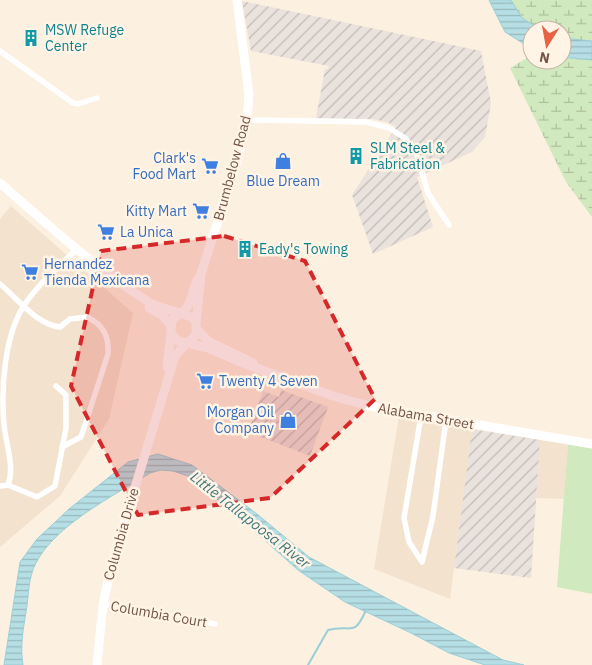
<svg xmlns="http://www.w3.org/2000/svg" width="592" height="665" viewBox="0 0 592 665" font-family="'IBM Plex Sans',sans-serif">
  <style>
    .residential { fill: #f3e2ce }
    .industrial { fill: url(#industrial-furrows) }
    .wetland { fill: url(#wetland-marsh) }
    .park { fill: #d1e9bf }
    .water { fill: url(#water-rules); stroke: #9bcfd7 }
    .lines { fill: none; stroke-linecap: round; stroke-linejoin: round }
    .stream { stroke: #9bcfd7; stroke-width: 2 }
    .street { stroke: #fff; stroke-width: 5.5 }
    .secondary { stroke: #fff; stroke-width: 9 }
    .marked { fill: #d62828; fill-opacity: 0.2; stroke: #d62828; stroke-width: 4; stroke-dasharray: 10 6; stroke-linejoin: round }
    .labels { text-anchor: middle; stroke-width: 5; stroke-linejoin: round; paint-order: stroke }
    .culture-label { font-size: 14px; fill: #0d838f; stroke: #fff4e6; text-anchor: start }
    .shop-label { font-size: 14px; fill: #366cbe; stroke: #fff4e6; text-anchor: end }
    .street-label { font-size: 14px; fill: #725548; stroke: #fff4e6 }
    .water-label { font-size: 15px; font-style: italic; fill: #3f777f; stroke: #fff4e6 }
  </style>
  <defs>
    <pattern id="industrial-furrows" width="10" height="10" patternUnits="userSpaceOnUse" patternTransform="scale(1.25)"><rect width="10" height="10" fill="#eae2dc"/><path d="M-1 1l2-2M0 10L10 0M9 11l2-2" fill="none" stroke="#c2bab4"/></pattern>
    <pattern id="wetland-marsh" width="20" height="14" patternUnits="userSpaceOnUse" patternTransform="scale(1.25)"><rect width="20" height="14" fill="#d1e9bf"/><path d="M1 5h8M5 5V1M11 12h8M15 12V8" fill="none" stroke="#aec09d"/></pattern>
    <pattern id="water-rules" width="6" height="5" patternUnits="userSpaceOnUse" patternTransform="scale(1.25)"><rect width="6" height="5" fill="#b5dfe5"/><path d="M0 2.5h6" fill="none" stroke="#98b8bc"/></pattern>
  </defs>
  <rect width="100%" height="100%" fill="#fcf0e0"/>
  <!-- residential -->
  <path class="residential" d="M 11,206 L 133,313 L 109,419 L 60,496 L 0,547 L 0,219 Z
    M 399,416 L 472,429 L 450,599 L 374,569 Z
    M 540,440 L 568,444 L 564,499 L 536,498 Z"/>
  <!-- industrial -->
  <path class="industrial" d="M 242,1 L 481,51 L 491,103 L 485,137 L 472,152 L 417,177 L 433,227 L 373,254 L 352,195 L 396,127 L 387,122 L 373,119 L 316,118 L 325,69 L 328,69 L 329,66 L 251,51 Z
    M 281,390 L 328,407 L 310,456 L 248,432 L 263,391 L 279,397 Z
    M 472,429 L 540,440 L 531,578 L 454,568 Z"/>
  <!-- wetland -->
  <path class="wetland" d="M 511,0 L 592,0 L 592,41 L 565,39 L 562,38 L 562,30 C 536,30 521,26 511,0 Z
    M 532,55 L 532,60 L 562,60 L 562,57 L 592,60 L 592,217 L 566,182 L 510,68 Z"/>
  <!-- park -->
  <path class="park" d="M 568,444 L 592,448 L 592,594 L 557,587 Z"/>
  <!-- water -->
  <path class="water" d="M 489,0 L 511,0 L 522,18 L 541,30 L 532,30 L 532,49 L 505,32 Z
    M 562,38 L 592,41 L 592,60 L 562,57 Z
    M 158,454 L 192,465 L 257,514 L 309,557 L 503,660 L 524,665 L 485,665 L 449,653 L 411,633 L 345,602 L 298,570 L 232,511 L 188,476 L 173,471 L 161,470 L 150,473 C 115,495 55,525 36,563 C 28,577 29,596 26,612 C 23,630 20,647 23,665 L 4,665 L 20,562 L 37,539 L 69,509 L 128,462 Z"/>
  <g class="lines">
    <!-- stream -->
    <path class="stream" d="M 308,665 L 328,630 C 352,624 354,638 366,610"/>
    <!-- street -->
    <path class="street" d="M 0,51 L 73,103 L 78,104 L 97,98
      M 247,120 L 366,122 L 389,128 L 405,138 L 416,152 L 428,193 L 449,225
      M 0,284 C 18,299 37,325 60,327 L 70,319 L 87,317 C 104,325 109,337 108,354 L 81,437 L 62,447
      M 421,416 L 404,518 L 409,542 L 422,562
      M 8,485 C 15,467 6,445 4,425 C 1,389 4,338 23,307 C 37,285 59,266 78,248
      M 8,485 L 37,497 L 55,486 L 66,428 L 66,395 L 56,386
      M 0,486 L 8,485
      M 422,562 L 433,516 L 446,420
      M 103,604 L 215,624"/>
    <!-- secondary -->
    <path class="secondary" d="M 0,183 C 47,224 94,267 147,301 C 161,310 178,310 193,318 L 196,323 L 196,335 L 188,343
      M 149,308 L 162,315 L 171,326
      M 180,313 L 173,319 L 171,326 L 171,333 L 178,341 L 208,348 L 240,362 L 333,396 L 373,407 L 592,444
      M 182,313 C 194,303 191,287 201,274 L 237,162 L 247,120 L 249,95 L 237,0
      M 196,323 L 201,275
      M 197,329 L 208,341 L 253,363
      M 167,367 L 171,333
      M 97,665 L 103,604 L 112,563 L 175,356 L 186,344"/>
  </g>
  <!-- marked area -->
  <path class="marked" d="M 224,236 L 305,261 L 375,399 L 270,498 L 138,515 L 71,386 L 101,251 Z"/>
  <!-- icons -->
  <defs>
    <g id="building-bare" transform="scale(1.35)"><path d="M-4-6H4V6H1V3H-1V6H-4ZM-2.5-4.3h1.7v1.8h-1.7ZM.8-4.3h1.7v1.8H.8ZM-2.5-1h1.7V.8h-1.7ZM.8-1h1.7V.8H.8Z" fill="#0f9aa8" stroke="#fff4e6" stroke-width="2.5" paint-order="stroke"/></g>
    <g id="shop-bare" transform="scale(1.35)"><path d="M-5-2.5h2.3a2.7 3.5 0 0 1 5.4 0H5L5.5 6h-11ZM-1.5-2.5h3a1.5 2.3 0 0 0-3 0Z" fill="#3f7fe0" stroke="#fff4e6" stroke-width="2.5" paint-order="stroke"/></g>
    <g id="supermarket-bare" transform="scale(1.35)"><path d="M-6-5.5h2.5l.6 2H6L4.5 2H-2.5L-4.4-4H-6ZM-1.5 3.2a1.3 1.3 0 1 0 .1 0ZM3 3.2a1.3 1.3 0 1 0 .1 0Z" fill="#3f7fe0" stroke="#fff4e6" stroke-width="2.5" paint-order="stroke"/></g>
  </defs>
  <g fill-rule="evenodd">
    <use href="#building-bare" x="31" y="38"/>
    <use href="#building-bare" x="356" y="156"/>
    <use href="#shop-bare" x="283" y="161"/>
    <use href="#supermarket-bare" x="210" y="166"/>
    <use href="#supermarket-bare" x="201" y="211"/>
    <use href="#supermarket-bare" x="106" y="232"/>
    <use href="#building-bare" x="245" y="249"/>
    <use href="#supermarket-bare" x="30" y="272"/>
    <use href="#supermarket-bare" x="205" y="381"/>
    <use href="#shop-bare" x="288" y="420"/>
  </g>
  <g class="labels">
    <!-- culture labels -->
    <g class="culture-label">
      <text x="45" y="35">MSW Refuge<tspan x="45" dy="16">Center</tspan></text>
      <text x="370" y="153">SLM Steel &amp;<tspan x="370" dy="16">Fabrication</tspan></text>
      <text x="259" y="254">Eady's Towing</text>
    </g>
    <!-- shop labels -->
    <g class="shop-label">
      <text x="196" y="163">Clark's<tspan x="196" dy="16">Food Mart</tspan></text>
      <text x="283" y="186" text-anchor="middle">Blue Dream</text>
      <text x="187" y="216">Kitty Mart</text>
      <text x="120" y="237" text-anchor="start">La Unica</text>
      <text x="44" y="269" text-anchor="start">Hernandez<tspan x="44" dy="16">Tienda Mexicana</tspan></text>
      <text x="219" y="386" text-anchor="start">Twenty 4 Seven</text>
      <text x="274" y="417">Morgan Oil<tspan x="274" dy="16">Company</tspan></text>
    </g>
    <!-- street labels -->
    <g class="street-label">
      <text transform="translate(232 168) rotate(-75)" y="5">Brumbelow Road</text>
      <text transform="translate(426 416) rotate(10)" y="5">Alabama Street</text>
      <text transform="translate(121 534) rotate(-74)" y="5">Columbia Drive</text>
      <text transform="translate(159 614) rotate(10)" y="5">Columbia Court</text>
    </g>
    <!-- water labels -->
    <g class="water-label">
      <text transform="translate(250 520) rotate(38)" y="5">Little Tallapoosa River</text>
    </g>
  </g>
  <!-- north arrow -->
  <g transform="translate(547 45) rotate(191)"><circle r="24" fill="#fff4e6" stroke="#c7b4a7"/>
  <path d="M0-4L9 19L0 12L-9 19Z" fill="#e76344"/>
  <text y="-8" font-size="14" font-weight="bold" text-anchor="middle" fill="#725548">N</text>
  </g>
</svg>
